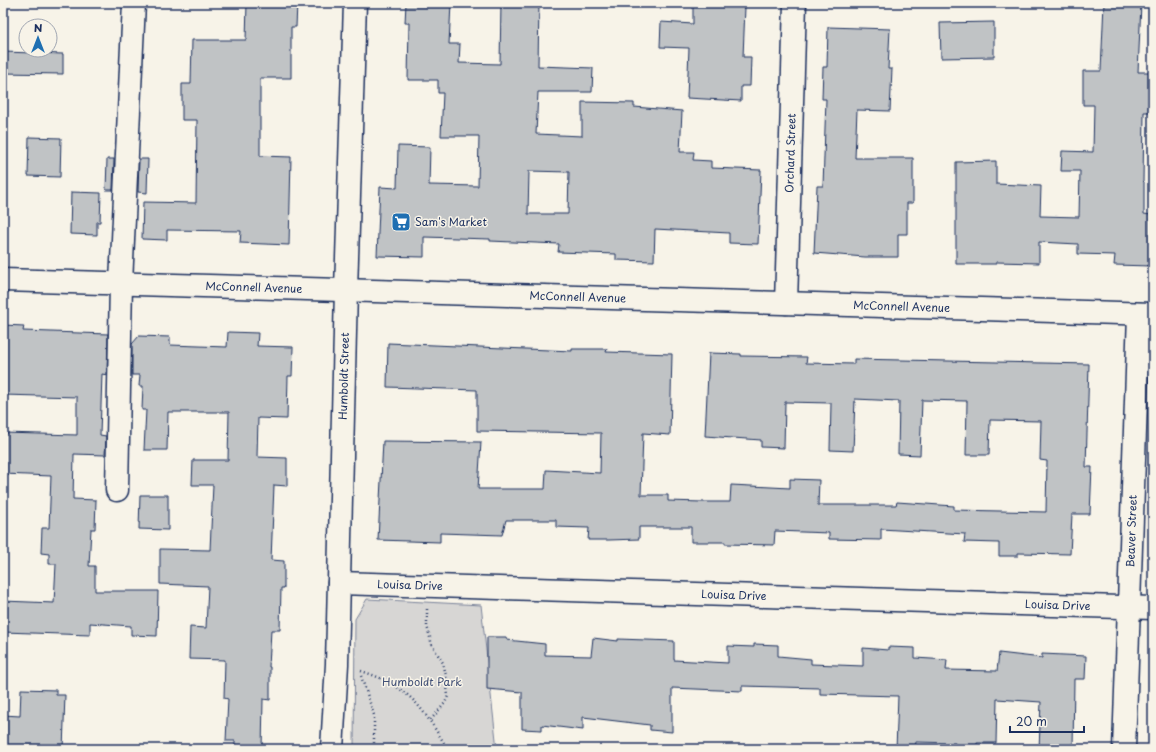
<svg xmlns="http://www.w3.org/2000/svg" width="1156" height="752" viewBox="0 0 1156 752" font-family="'Playpen Sans',sans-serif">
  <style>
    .green { fill: #d7d6d4; stroke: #798299 }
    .building { fill: #c0c3c5; stroke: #1b2f5e; fill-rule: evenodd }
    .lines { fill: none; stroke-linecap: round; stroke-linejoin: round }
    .minor-casing { stroke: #1b2f5e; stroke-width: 25 }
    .path { stroke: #1b2f5e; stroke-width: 2.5; stroke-dasharray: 1 3; stroke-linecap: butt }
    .minor { stroke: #f7f3e8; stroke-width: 22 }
    .labels { text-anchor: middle; stroke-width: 3; stroke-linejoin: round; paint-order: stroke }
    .street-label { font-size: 11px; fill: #1b2f5e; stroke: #f7f3e8 }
    .poi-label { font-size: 11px; fill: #1b2f5e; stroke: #f7f3e8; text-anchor: start }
    .park-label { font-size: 11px; fill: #415076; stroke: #f7f3e8 }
  </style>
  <rect width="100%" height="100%" fill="#f7f3e8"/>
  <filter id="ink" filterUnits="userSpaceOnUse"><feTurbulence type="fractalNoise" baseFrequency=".025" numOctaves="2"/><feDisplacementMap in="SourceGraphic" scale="8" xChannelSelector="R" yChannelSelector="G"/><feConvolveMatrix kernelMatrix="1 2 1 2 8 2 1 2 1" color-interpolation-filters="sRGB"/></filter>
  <g filter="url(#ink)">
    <!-- green -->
    <path class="green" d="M 367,599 L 481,605 L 497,749 L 354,749 L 355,619 Z"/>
    <!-- building -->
    <path class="building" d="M 247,3 L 297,3 L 296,27 L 291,27 L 291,78 L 260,78 L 260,156 L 291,157 L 289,245 L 240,243 L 241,231 L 167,230 L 167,240 L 142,239 L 143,202 L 196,203 L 197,120 L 182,120 L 182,84 L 191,84 L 192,40 L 246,40 Z
      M 406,3 L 451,3 L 449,44 L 460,44 L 459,63 L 500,64 L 501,3 L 539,3 L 538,66 L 593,68 L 592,92 L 538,92 L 536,134 L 582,136 L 582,102 L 634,103 L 634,107 L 682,111 L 680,152 L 694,152 L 693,160 L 711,161 L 711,168 L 761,170 L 758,244 L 729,243 L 729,233 L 655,229 L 654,261 L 616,260 L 616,254 L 558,252 L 559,244 L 490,241 L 490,239 L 424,237 L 424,257 L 377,256 L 380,187 L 397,188 L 398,146 L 430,147 L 429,185 L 478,186 L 479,136 L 441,136 L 443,93 L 438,93 L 438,80 L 408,80 L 409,23 L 405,23 ZM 529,171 L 569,172 L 568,214 L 528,214 Z
      M 1104,3 L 1141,3 L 1138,72 L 1150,72 L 1150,112 L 1144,112 L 1143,181 L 1144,182 L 1144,214 L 1151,215 L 1151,266 L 1114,265 L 1115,255 L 1078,254 L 1078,244 L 1039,242 L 1039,263 L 996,262 L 996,264 L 956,264 L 956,162 L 996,161 L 996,184 L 1041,186 L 1040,216 L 1079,217 L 1080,171 L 1061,171 L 1062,151 L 1093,152 L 1094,105 L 1083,105 L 1083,71 L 1101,71 Z
      M 693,5 L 745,7 L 743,57 L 751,57 L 750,86 L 741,86 L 741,101 L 687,98 L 689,48 L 660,47 L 661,22 L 693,24 Z
      M 994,22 L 994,57 L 941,58 L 940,23 Z
      M 828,27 L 890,29 L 888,69 L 892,69 L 890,111 L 857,110 L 855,158 L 913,158 L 913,203 L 907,203 L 907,234 L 898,234 L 898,257 L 865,257 L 814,253 L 817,186 L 823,186 L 826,99 L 822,99 L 823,67 L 827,67 Z
      M 3,52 L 63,54 L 63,74 L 3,73 Z
      M 29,137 L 61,138 L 60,177 L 28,176 Z
      M 107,159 L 114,159 L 113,190 L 106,190 Z
      M 139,159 L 148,159 L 147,193 L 138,192 Z
      M 71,192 L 101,193 L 100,222 L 97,222 L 97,235 L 70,234 Z
      M 3,325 L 24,326 L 23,331 L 108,334 L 107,375 L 102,374 L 100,435 L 106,436 L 105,455 L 74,454 L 73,499 L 96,500 L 95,529 L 91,529 L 89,566 L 95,566 L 95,591 L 158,591 L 157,636 L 131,635 L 131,626 L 90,623 L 90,635 L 3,632 L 3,601 L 54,603 L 56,564 L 49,564 L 49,554 L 41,553 L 42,528 L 49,528 L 51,476 L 3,474 L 3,433 L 77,435 L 77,397 L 3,395 Z
      M 228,332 L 258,333 L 257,346 L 293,347 L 292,376 L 288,376 L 287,419 L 258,418 L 257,457 L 287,458 L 287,486 L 274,485 L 271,560 L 284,561 L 284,588 L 281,588 L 280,630 L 271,630 L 269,667 L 270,667 L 270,700 L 263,699 L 262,749 L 235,749 L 235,741 L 226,741 L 228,699 L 224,698 L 225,660 L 189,659 L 190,627 L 206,628 L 208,586 L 160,584 L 160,549 L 210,550 L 213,485 L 192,485 L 193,460 L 228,460 L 229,412 L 168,412 L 167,450 L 144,450 L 146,410 L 142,410 L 143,386 L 139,386 L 140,375 L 132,375 L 132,344 L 139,336 L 170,337 L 170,345 L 227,347 Z
      M 388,343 L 572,351 L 572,349 L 607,349 L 606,352 L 672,354 L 670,435 L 643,433 L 641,495 L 668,495 L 668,501 L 702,502 L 730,502 L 731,485 L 790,488 L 790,479 L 819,480 L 818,505 L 896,505 L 897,502 L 954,506 L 954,510 L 1046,512 L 1047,461 L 1040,460 L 1041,421 L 990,420 L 989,455 L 966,455 L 967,401 L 922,400 L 920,455 L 898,454 L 899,401 L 855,399 L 853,451 L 830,450 L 831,403 L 785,402 L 784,448 L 761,447 L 761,440 L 705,436 L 709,353 L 741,354 L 741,356 L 807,357 L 806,363 L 854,364 L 854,359 L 1089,364 L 1086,467 L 1092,467 L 1090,514 L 1072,514 L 1070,554 L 1018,553 L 1018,556 L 999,556 L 999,543 L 964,542 L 965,534 L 881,529 L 881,540 L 829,539 L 829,533 L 775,531 L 774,545 L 725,544 L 725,542 L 691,542 L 691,527 L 639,527 L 639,539 L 609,540 L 588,540 L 589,528 L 556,527 L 556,520 L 506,520 L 502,535 L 440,533 L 440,542 L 378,540 L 383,441 L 481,442 L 478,489 L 545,489 L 546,470 L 600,473 L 601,433 L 477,431 L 477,390 L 387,387 Z
      M 140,495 L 168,495 L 168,530 L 139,529 Z
      M 487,637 L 506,637 L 507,640 L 545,644 L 545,655 L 591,656 L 593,638 L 618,641 L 618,639 L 674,641 L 674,660 L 728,663 L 728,646 L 754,647 L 754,644 L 778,645 L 778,656 L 811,659 L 811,664 L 863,666 L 863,648 L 888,650 L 888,647 L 915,648 L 915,658 L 947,660 L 946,670 L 997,671 L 999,653 L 1042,658 L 1042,654 L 1086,656 L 1085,679 L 1074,679 L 1073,749 L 1039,749 L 1041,702 L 997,699 L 996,743 L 977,743 L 977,749 L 955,749 L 955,743 L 916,742 L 915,749 L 896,749 L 898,696 L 820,694 L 820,688 L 742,686 L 742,691 L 672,688 L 672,732 L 650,730 L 650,725 L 583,717 L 583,730 L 542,725 L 542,730 L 522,729 L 522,692 L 487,689 Z
      M 21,689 L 56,690 L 56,695 L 65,695 L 63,749 L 3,749 L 3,715 L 20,716 Z"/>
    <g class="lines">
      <!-- minor casing -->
      <g class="minor-casing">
        <g id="minor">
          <path id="s1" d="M 3,280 L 1153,314"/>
          <path id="s2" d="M 786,303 L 795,3"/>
          <path d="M 117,490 L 121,283 L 134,3"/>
          <path id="s3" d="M 339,583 L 1153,608"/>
          <path id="s4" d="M 332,749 L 337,664 L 346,290 L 355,3"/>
          <path id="s5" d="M 1124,749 L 1139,314"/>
        </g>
      </g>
      <!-- path -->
      <path class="path" d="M 427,609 L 427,626 L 432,645 L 443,663 L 446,675 L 448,696 L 445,703 L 429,722
        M 361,671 C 381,677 401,687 416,703 C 428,716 438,734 448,749
        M 361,676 L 374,715 L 374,749"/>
      <!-- minor -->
      <use href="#minor" class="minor"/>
    </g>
  </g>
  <!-- icons -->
  <defs>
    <g id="supermarket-square" transform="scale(1)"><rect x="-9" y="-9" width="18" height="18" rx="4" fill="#1f6fb2" stroke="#f7f3e8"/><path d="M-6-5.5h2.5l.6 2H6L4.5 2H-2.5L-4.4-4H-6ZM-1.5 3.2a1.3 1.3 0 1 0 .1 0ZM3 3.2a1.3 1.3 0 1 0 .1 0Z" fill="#fff"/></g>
  </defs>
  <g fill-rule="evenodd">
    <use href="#supermarket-square" x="401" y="222"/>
  </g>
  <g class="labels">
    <!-- street labels -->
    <g class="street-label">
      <text dy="4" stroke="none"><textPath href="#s2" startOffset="150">Orchard Street</textPath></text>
      <text dy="4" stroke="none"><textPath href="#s1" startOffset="251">McConnell Avenue</textPath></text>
      <text dy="4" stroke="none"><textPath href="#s1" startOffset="575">McConnell Avenue</textPath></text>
      <text dy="4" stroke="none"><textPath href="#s1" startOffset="899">McConnell Avenue</textPath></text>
      <text dy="4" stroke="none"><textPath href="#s4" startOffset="373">Humboldt Street</textPath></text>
      <text dy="4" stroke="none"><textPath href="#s5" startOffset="218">Beaver Street</textPath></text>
      <text dy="4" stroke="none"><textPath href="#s3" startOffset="71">Louisa Drive</textPath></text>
      <text dy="4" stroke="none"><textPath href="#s3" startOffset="395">Louisa Drive</textPath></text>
      <text dy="4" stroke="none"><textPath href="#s3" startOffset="719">Louisa Drive</textPath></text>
    </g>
    <!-- poi labels -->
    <g class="poi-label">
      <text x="415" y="226">Sam's Market</text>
    </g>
    <!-- park labels -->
    <g class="park-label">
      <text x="422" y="686">Humboldt Park</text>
    </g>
  </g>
  <!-- margin -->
  <rect width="1156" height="752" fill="none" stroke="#f7f3e8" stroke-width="16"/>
  <rect x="8" y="8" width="1140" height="736" fill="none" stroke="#1b2f5e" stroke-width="1.5" filter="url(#ink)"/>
  <!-- north arrow -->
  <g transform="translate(38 38)"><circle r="19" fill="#f7f3e8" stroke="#9fa5b1"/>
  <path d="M0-3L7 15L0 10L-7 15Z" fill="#1f6fb2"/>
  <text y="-6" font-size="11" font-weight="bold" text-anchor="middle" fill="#1b2f5e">N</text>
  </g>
  <!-- scale -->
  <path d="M1010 726v6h74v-6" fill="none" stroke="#1b2f5e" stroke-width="2"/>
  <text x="1016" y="726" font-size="12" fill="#1b2f5e" stroke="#f7f3e8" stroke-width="3" paint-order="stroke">20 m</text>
</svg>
